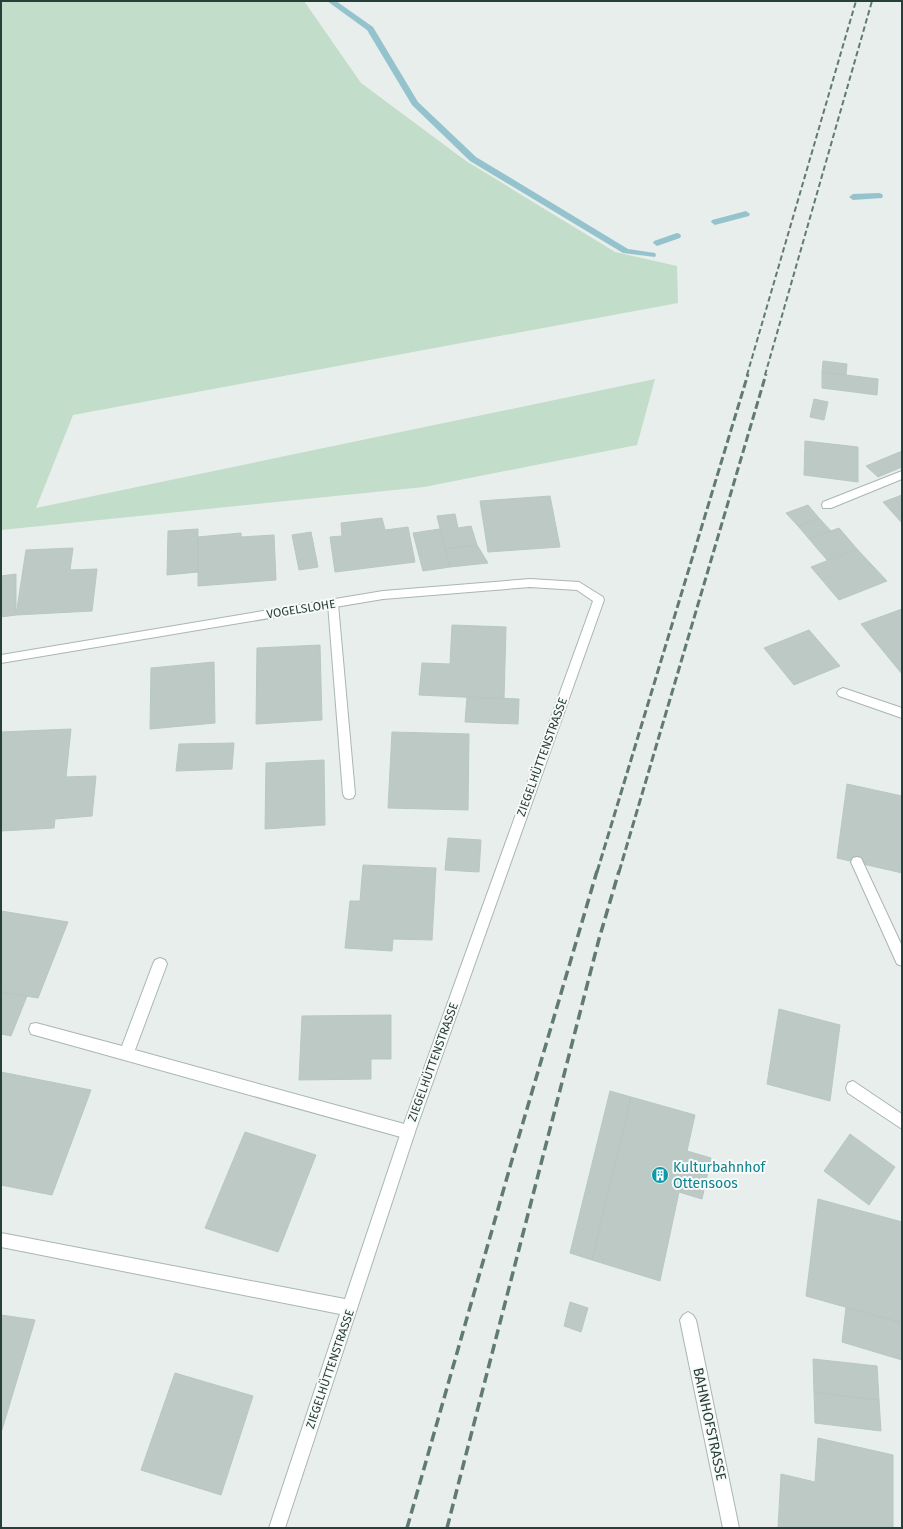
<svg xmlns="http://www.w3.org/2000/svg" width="903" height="1529" viewBox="0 0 903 1529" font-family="'Fira Sans',sans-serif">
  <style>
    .green { fill: #c2ddca }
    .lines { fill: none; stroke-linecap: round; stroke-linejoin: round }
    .stream { fill: #95c3cd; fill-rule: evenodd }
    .building { fill: #bcc9c4; stroke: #b9c7c2 }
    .service-casing { stroke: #aab6b2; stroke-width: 2 }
    .minor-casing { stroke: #aab6b2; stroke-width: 2 }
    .service { fill: #fff; fill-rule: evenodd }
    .minor { fill: #fff; fill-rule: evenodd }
    .rail-far2 { stroke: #627a74; stroke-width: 2; stroke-dasharray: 5.5 3; stroke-linecap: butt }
    .rail-far1 { stroke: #627a74; stroke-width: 3; stroke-dasharray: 8 3.5; stroke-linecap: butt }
    .rail { stroke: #627a74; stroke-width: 3.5; stroke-dasharray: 10 5; stroke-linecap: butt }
    .labels { text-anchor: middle; stroke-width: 4; stroke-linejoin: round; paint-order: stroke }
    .street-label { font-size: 12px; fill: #273f39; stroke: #f7faf9 }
    .near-culture-label { font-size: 14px; fill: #0d838f; stroke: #f7faf9; text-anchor: start }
    .near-street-label { font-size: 14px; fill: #273f39; stroke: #f7faf9 }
  </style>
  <rect width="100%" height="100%" fill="#e7eeeb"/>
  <!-- green -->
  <path class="green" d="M 1,1 L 304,1 L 361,83 L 466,161 L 615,252 L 677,266 L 678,303 L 73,415 L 36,508 L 655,379 L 637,445 L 424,487 L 1,530 Z"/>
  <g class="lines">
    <!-- stream -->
    <path class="stream" d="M 327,1 L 336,1 L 373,27 L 418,102 L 476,157 L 628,249 L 655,253 L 656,255 L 655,257 L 623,253 L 470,161 L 412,105 L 367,30 Z
      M 879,193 L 882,194 L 883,196 L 882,198 L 853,200 L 849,197 L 853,194 Z
      M 746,211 L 750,214 L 749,216 L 715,225 L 711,222 L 712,220 Z
      M 677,233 L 680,234 L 681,236 L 680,238 L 657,246 L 653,243 L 654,241 Z"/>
  </g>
  <!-- building -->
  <path class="building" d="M 823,361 L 847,364 L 846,375 L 822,372 Z
    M 822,372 L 878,379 L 877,395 L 822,388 Z
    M 814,399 L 828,402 L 824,420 L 810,417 Z
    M 805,441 L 858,447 L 858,482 L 804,475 Z
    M 902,451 L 902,467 L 878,477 L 866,466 Z
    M 902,495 L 902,508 L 894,498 Z
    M 550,496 L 560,547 L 488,552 L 480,501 Z
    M 894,498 L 902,508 L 902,523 L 883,502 Z
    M 808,505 L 819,518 L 798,526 L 786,513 Z
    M 455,514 L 458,528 L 471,526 L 477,545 L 445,549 L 437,516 Z
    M 382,518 L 385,530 L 408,527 L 415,562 L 335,572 L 330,537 L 342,536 L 341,523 Z
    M 819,518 L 831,531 L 809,539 L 798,526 Z
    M 839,528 L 857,549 L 827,560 L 809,539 Z
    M 198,529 L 198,572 L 167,575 L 168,531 Z
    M 440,529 L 450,567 L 423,571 L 413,533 Z
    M 311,532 L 318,567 L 299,570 L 292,535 Z
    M 241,533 L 241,537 L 274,535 L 276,580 L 198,586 L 198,537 Z
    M 477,545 L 488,563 L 450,567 L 445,549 Z
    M 73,548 L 70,570 L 97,569 L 92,611 L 16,615 L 26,550 Z
    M 857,549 L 887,581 L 839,600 L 811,567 Z
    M 16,574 L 16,615 L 1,617 L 1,576 Z
    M 902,609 L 902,674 L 861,624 Z
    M 452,625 L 506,627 L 504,699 L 419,695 L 422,663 L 450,664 Z
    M 809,630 L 840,666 L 794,685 L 764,648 Z
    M 320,645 L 322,720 L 256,724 L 257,648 Z
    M 214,662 L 215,723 L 150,729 L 151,668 Z
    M 467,697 L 519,699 L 518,724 L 465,722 Z
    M 71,729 L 66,777 L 96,776 L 92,816 L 55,819 L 54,828 L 1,831 L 1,732 Z
    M 392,732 L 469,734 L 468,810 L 388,808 Z
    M 234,743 L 232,769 L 176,771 L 179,744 Z
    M 324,760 L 325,825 L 265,829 L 266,763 Z
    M 847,784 L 902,796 L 902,873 L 837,858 Z
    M 448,838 L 481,840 L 479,872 L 445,870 Z
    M 363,865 L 436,868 L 432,940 L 393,939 L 392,951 L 345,948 L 350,901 L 360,901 Z
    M 1,911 L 68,922 L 38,998 L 1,992 Z
    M 1,992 L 27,996 L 11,1036 L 1,1034 Z
    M 779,1009 L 840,1025 L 830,1101 L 767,1084 Z
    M 391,1015 L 391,1059 L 371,1059 L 371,1079 L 299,1080 L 302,1016 Z
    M 1,1072 L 91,1090 L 52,1195 L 1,1185 Z
    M 610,1091 L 631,1097 L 592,1260 L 570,1253 Z
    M 631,1097 L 695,1115 L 687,1151 L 711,1158 L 702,1199 L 679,1192 L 660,1281 L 592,1260 Z
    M 245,1132 L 316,1155 L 278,1252 L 205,1228 Z
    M 850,1134 L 895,1167 L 869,1205 L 824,1171 Z
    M 818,1199 L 902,1222 L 902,1323 L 806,1296 Z
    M 570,1302 L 588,1308 L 581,1332 L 564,1326 Z
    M 846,1307 L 902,1323 L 902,1360 L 842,1342 Z
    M 1,1315 L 35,1320 L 1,1433 Z
    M 813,1359 L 877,1366 L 879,1400 L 814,1392 Z
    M 175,1373 L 253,1396 L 221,1495 L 141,1470 Z
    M 814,1392 L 879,1400 L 881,1431 L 815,1423 Z
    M 818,1438 L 893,1455 L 893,1528 L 778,1528 L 781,1474 L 815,1482 Z"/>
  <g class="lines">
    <!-- service casing -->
    <g class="service-casing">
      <path id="service" d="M 902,471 L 902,479 L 831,508 L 823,508 L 822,505 L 823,502 Z
        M 333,600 L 337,601 L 338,604 L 355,794 L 353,798 L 349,799 L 345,798 L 343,794 L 328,604 L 329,601 Z
        M 843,688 L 902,708 L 902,718 L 839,696 L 837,693 L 839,690 Z
        M 857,857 L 861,858 L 902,946 L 902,966 L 897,964 L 851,862 L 853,858 Z
        M 160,958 L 165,960 L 167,964 L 135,1050 L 408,1125 L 413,1127 L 415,1132 L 413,1137 L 408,1139 L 31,1034 L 29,1029 L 31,1024 L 36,1023 L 122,1046 L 153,964 L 155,960 Z
        M 853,1081 L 902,1114 L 902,1129 L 848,1093 L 846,1088 L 848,1083 Z"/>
    </g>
    <!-- minor casing -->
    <g class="minor-casing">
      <path id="minor" d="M 530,579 L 579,582 L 603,597 L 604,600 L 415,1132 L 285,1528 L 269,1528 L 340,1314 L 1,1247 L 1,1233 L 345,1299 L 401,1132 L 593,601 L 577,590 L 530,587 L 383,599 L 1,663 L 1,655 L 383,591 Z
        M 688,1312 L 693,1315 L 696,1320 L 739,1528 L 723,1528 L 680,1320 L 683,1315 Z"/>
    </g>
    <!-- service -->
    <use href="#service" class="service"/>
    <!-- minor -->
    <use href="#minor" class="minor"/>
    <!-- rail-far2 -->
    <path class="rail-far2" d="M 747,375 L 856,1
      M 765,375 L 872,1"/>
    <!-- rail-far1 -->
    <path class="rail-far1" d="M 597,872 L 748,374
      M 619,872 L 766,374"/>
    <!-- rail -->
    <path class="rail" d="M 407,1528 L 514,1153 L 597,871
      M 447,1528 L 599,939 L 619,871"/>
  </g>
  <!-- icons -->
  <defs>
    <g id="building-disc" transform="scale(0.9)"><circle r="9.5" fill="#0f9aa8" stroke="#f7faf9"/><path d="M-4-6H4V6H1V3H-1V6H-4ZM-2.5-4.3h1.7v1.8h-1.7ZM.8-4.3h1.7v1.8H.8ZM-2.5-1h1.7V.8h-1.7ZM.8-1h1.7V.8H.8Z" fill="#fff"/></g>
  </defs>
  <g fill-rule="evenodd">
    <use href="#building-disc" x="660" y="1175"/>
  </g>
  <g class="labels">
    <!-- street labels -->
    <g class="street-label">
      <text transform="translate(301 609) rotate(-9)" y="4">VOGELSLOHE</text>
      <text transform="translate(542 757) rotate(-70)" y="4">ZIEGELHÜTTENSTRASSE</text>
      <text transform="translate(433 1062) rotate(-70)" y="4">ZIEGELHÜTTENSTRASSE</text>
      <text transform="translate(330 1369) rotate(-71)" y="4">ZIEGELHÜTTENSTRASSE</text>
    </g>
    <!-- near-culture labels -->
    <g class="near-culture-label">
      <text x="673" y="1172">Kulturbahnhof<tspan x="673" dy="16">Ottensoos</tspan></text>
    </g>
    <!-- near-street labels -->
    <g class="near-street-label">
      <text transform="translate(710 1424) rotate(78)" y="5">BAHNHOFSTRASSE</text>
    </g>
  </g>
  <!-- border -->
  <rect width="903" height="1529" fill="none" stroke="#273f39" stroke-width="4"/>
</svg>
